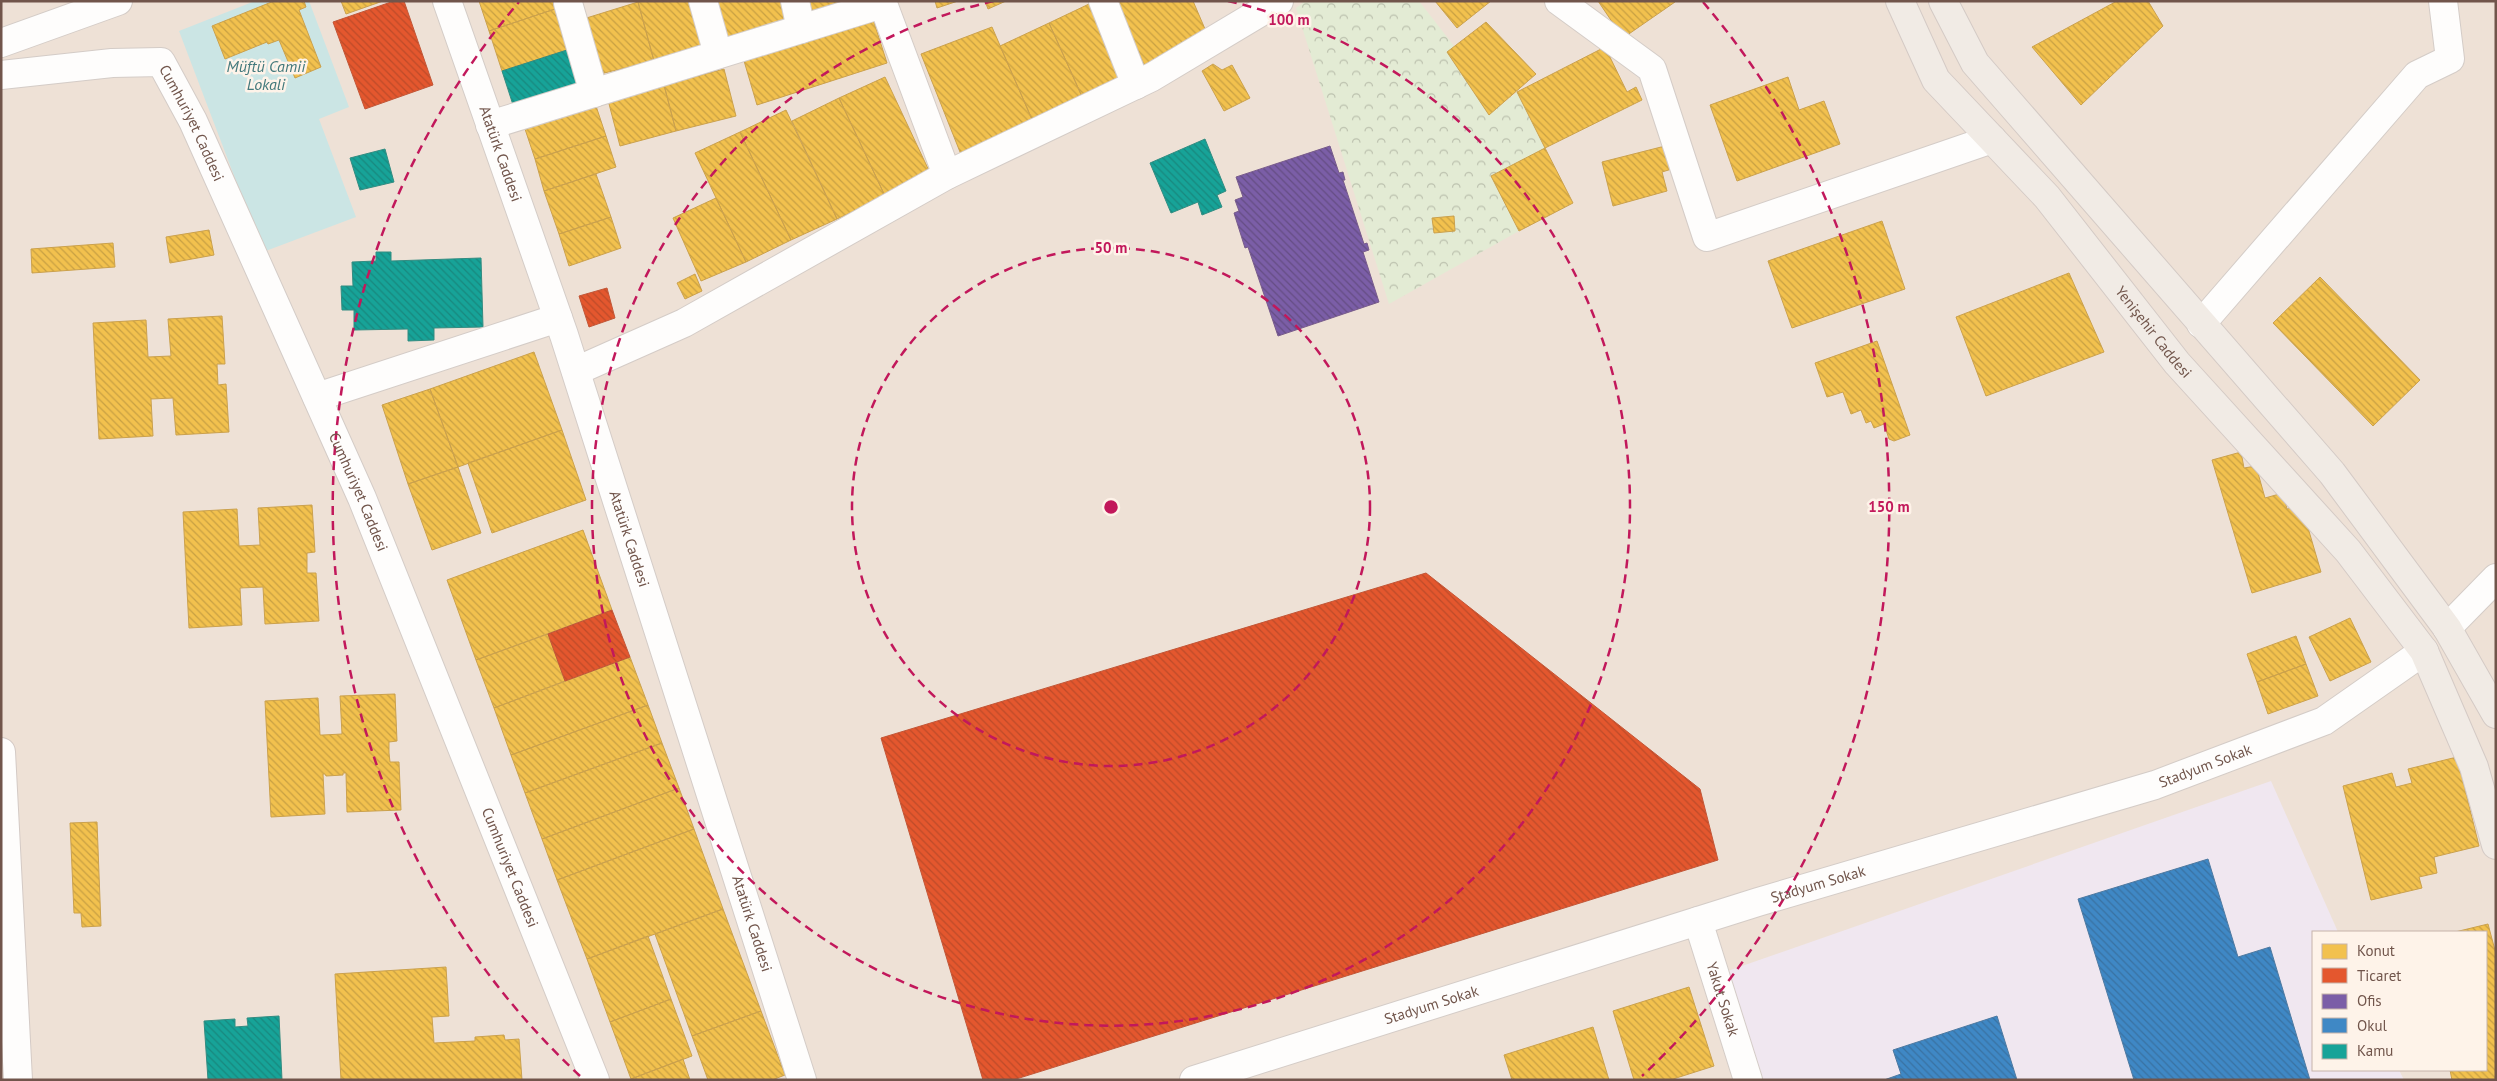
<svg xmlns="http://www.w3.org/2000/svg" width="2497" height="1081" viewBox="0 0 2497 1081" font-family="'PT Sans',sans-serif">
  <style>
    .residential { fill: #eee1d6; fill-rule: evenodd }
    .education { fill: #f0e7f0 }
    .forest { fill: url(#forest-crowns) }
    .water { fill: #cbe5e4 }
    .homes { fill: url(#homes-back-hatch); stroke: #cba14d }
    .shops { fill: url(#shops-back-hatch); stroke: #c25637 }
    .offices { fill: url(#offices-back-hatch); stroke: #785b8b }
    .schools { fill: url(#schools-back-hatch); stroke: #4e79a0 }
    .public { fill: url(#public-back-hatch); stroke: #328c81 }
    .lines { fill: none; stroke-linecap: round; stroke-linejoin: round }
    .minor-casing { stroke: #d4ccc7; stroke-width: 30 }
    .tertiary-casing { stroke: #d4ccc7; stroke-width: 30 }
    .secondary-casing { stroke: #d4cac5; stroke-width: 30 }
    .primary-casing { stroke: #d4cac5; stroke-width: 30 }
    .minor { stroke: #fefdfc; stroke-width: 28 }
    .tertiary { stroke: #fefdfc; stroke-width: 28 }
    .secondary { stroke: #fefdfc; stroke-width: 28 }
    .primary { stroke: #f1ebe5; stroke-width: 28 }
    .ring { fill: none; stroke: #c2185b; stroke-width: 2.5; stroke-dasharray: 9 6 }
    .labels { text-anchor: middle; stroke-width: 5; stroke-linejoin: round; paint-order: stroke }
    .street-label { font-size: 15px; fill: #71554b; stroke: #fef3e9 }
    .water-label { font-size: 16px; font-style: italic; fill: #43797c; stroke: #fef3e9 }
    .centre { fill: #c2185b; stroke: #fef3e9; stroke-width: 2.5 }
    .ring-label { font-size: 15px; text-anchor: middle; font-weight: bold; fill: #c2185b; stroke: #fef3e9; stroke-width: 5; stroke-linejoin: round; paint-order: stroke }
  </style>
  <defs>
    <pattern id="forest-crowns" width="20" height="18" patternUnits="userSpaceOnUse" patternTransform="scale(1.25)"><rect width="20" height="18" fill="#e3ebd4"/><path d="M2 6a3 3 0 1 1 6 0M12 15a3 3 0 1 1 6 0" fill="none" stroke="#bcc1ae"/></pattern>
    <pattern id="homes-back-hatch" width="6" height="6" patternUnits="userSpaceOnUse" patternTransform="scale(1.25)"><rect width="6" height="6" fill="#f2c14e"/><path d="M-1 5l2 2M0 0l6 6M5-1l2 2" fill="none" stroke="#c8a043"/></pattern>
    <pattern id="shops-back-hatch" width="6" height="6" patternUnits="userSpaceOnUse" patternTransform="scale(1.25)"><rect width="6" height="6" fill="#e4572e"/><path d="M-1 5l2 2M0 0l6 6M5-1l2 2" fill="none" stroke="#bd4b29"/></pattern>
    <pattern id="offices-back-hatch" width="6" height="6" patternUnits="userSpaceOnUse" patternTransform="scale(1.25)"><rect width="6" height="6" fill="#7b5ea7"/><path d="M-1 5l2 2M0 0l6 6M5-1l2 2" fill="none" stroke="#654d83"/></pattern>
    <pattern id="schools-back-hatch" width="6" height="6" patternUnits="userSpaceOnUse" patternTransform="scale(1.25)"><rect width="6" height="6" fill="#3f88c5"/><path d="M-1 5l2 2M0 0l6 6M5-1l2 2" fill="none" stroke="#3972a2"/></pattern>
    <pattern id="public-back-hatch" width="6" height="6" patternUnits="userSpaceOnUse" patternTransform="scale(1.25)"><rect width="6" height="6" fill="#17a398"/><path d="M-1 5l2 2M0 0l6 6M5-1l2 2" fill="none" stroke="#19887e"/></pattern>
  </defs>
  <rect width="100%" height="100%" fill="#f5efe8"/>
  <!-- residential -->
  <path class="residential" d="M 1,1 L 2496,1 L 2496,1080 L 1,1080 ZM 2313,932 L 2486,932 L 2486,1070 L 2313,1070 Z"/>
  <!-- education -->
  <path class="education" d="M 2271,781 L 2338,932 L 2313,932 L 2313,1070 L 2399,1070 L 2404,1080 L 1756,1080 L 1722,973 Z"/>
  <!-- forest -->
  <path class="forest" d="M 1305,1 L 1419,1 L 1454,46 L 1447,52 L 1489,115 L 1517,92 L 1545,148 L 1491,176 L 1519,231 L 1389,304 L 1296,8 Z"/>
  <!-- water -->
  <path class="water" d="M 255,1 L 309,1 L 349,107 L 319,119 L 356,217 L 263,252 L 179,31 Z"/>
  <!-- homes -->
  <path class="homes" d="M 274,1 L 304,1 L 306,7 L 299,10 L 321,67 L 295,78 L 279,40 L 268,44 L 267,42 L 225,59 L 212,26 Z
    M 341,1 L 383,1 L 346,14 Z
    M 479,1 L 555,1 L 558,8 L 489,31 Z
    M 643,1 L 695,1 L 707,47 L 654,61 L 638,2 Z
    M 710,1 L 786,1 L 792,19 L 722,40 Z
    M 800,1 L 852,1 L 804,14 Z
    M 935,1 L 958,1 L 937,8 Z
    M 985,1 L 1006,1 L 988,9 Z
    M 1116,1 L 1193,1 L 1208,36 L 1145,67 Z
    M 1435,1 L 1491,1 L 1457,28 Z
    M 1598,1 L 1675,1 L 1675,2 L 1623,38 Z
    M 2117,1 L 2148,1 L 2163,26 L 2081,105 L 2032,47 Z
    M 638,2 L 654,61 L 600,74 L 580,20 Z
    M 1089,4 L 1125,82 L 1084,101 L 1049,23 Z
    M 558,8 L 570,49 L 502,71 L 489,31 Z
    M 871,13 L 887,63 L 757,105 L 742,54 Z
    M 1486,22 L 1536,74 L 1489,115 L 1447,52 Z
    M 1049,23 L 1084,101 L 1034,124 L 1000,46 Z
    M 992,27 L 1034,124 L 962,157 L 921,54 Z
    M 1605,47 L 1627,92 L 1636,87 L 1642,100 L 1545,148 L 1517,92 Z
    M 1213,64 L 1222,70 L 1232,65 L 1250,98 L 1224,111 L 1202,71 Z
    M 724,69 L 736,116 L 676,131 L 664,85 Z
    M 885,77 L 931,175 L 885,196 L 839,98 Z
    M 1788,77 L 1799,110 L 1824,101 L 1840,144 L 1737,181 L 1710,105 Z
    M 664,85 L 676,131 L 620,146 L 608,100 Z
    M 839,98 L 885,196 L 837,219 L 792,121 Z
    M 594,100 L 606,136 L 535,159 L 523,123 Z
    M 786,110 L 837,219 L 791,240 L 740,132 Z
    M 740,132 L 791,240 L 746,262 L 695,153 Z
    M 606,136 L 616,167 L 544,191 L 535,159 Z
    M 1669,145 L 1675,168 L 1662,172 L 1667,191 L 1613,206 L 1602,162 Z
    M 1545,148 L 1573,203 L 1519,231 L 1491,176 Z
    M 596,174 L 611,217 L 559,234 L 544,191 Z
    M 716,198 L 746,262 L 701,281 L 673,218 Z
    M 1454,216 L 1455,231 L 1434,233 L 1432,218 Z
    M 611,217 L 621,248 L 569,266 L 559,234 Z
    M 1882,221 L 1905,289 L 1792,328 L 1768,261 Z
    M 209,230 L 214,255 L 170,263 L 166,237 Z
    M 113,243 L 115,267 L 32,273 L 31,249 Z
    M 2069,273 L 2104,352 L 1986,396 L 1956,317 Z
    M 695,274 L 702,291 L 685,299 L 677,283 Z
    M 2320,277 L 2420,380 L 2373,426 L 2273,323 Z
    M 222,316 L 225,364 L 217,364 L 218,385 L 226,384 L 229,432 L 176,435 L 173,398 L 151,399 L 153,436 L 99,439 L 93,323 L 146,320 L 148,357 L 171,356 L 168,319 Z
    M 1877,341 L 1910,435 L 1894,441 L 1889,439 L 1884,424 L 1874,428 L 1871,421 L 1866,423 L 1861,410 L 1851,414 L 1843,392 L 1827,397 L 1815,363 Z
    M 534,352 L 562,430 L 458,467 L 430,389 Z
    M 430,389 L 458,467 L 408,484 L 382,405 Z
    M 562,430 L 586,500 L 492,533 L 468,463 Z
    M 2241,452 L 2244,468 L 2256,466 L 2265,498 L 2283,493 L 2287,509 L 2294,508 L 2306,521 L 2321,572 L 2252,593 L 2212,460 Z
    M 458,467 L 481,533 L 432,550 L 408,484 Z
    M 312,505 L 315,552 L 307,553 L 307,573 L 316,573 L 319,621 L 265,624 L 263,587 L 240,588 L 242,625 L 189,628 L 183,512 L 237,509 L 239,546 L 260,545 L 258,508 Z
    M 583,530 L 612,610 L 476,660 L 447,580 Z
    M 2350,618 L 2371,662 L 2330,681 L 2309,637 Z
    M 548,634 L 565,681 L 494,708 L 476,660 Z
    M 2296,636 L 2306,664 L 2257,682 L 2247,654 Z
    M 630,657 L 648,705 L 511,755 L 494,708 Z
    M 2306,664 L 2318,696 L 2268,714 L 2257,682 Z
    M 395,694 L 397,741 L 389,742 L 389,753 L 390,762 L 399,762 L 401,810 L 347,812 L 346,773 L 343,773 L 343,775 L 326,776 L 325,774 L 323,774 L 325,814 L 271,817 L 265,701 L 318,698 L 320,735 L 323,735 L 342,734 L 340,696 Z
    M 648,705 L 662,743 L 525,793 L 511,755 Z
    M 662,743 L 679,788 L 542,839 L 525,793 Z
    M 2457,757 L 2479,846 L 2434,857 L 2437,873 L 2419,877 L 2422,888 L 2371,900 L 2343,786 L 2392,773 L 2396,787 L 2412,783 L 2408,769 Z
    M 679,788 L 694,829 L 557,880 L 542,839 Z
    M 97,822 L 101,926 L 82,927 L 81,913 L 74,913 L 70,823 Z
    M 694,829 L 723,909 L 587,959 L 557,880 Z
    M 723,909 L 761,1011 L 692,1036 L 655,934 Z
    M 2488,924 L 2496,954 L 2496,1080 L 2452,1080 L 2450,1070 L 2486,1070 L 2486,932 L 2455,932 Z
    M 648,936 L 671,999 L 610,1022 L 587,959 Z
    M 446,967 L 449,1016 L 432,1017 L 434,1043 L 475,1041 L 475,1037 L 504,1035 L 505,1040 L 519,1039 L 522,1080 L 341,1080 L 335,974 Z
    M 1689,987 L 1714,1066 L 1670,1080 L 1634,1080 L 1613,1011 Z
    M 671,999 L 692,1056 L 631,1079 L 610,1022 Z
    M 761,1011 L 785,1075 L 772,1080 L 708,1080 L 692,1036 Z
    M 1593,1027 L 1609,1080 L 1512,1080 L 1504,1055 Z
    M 683,1059 L 690,1080 L 631,1080 L 631,1079 Z"/>
  <!-- shops -->
  <path class="shops" d="M 394,1 L 404,1 L 433,85 L 365,109 L 333,22 Z
    M 607,288 L 615,318 L 589,327 L 579,296 Z
    M 1426,573 L 1700,789 L 1718,860 L 1013,1080 L 983,1080 L 881,738 Z
    M 612,610 L 630,657 L 565,681 L 548,634 Z"/>
  <!-- offices -->
  <path class="offices" d="M 1330,146 L 1339,173 L 1343,172 L 1345,180 L 1343,180 L 1364,244 L 1367,243 L 1369,250 L 1363,252 L 1379,302 L 1278,336 L 1248,247 L 1245,248 L 1234,213 L 1239,211 L 1235,200 L 1243,197 L 1236,177 Z"/>
  <!-- schools -->
  <path class="schools" d="M 2208,859 L 2238,957 L 2270,947 L 2310,1080 L 2134,1080 L 2078,899 Z
    M 1997,1016 L 2017,1080 L 1884,1080 L 1901,1074 L 1893,1050 Z"/>
  <!-- public -->
  <path class="public" d="M 570,49 L 584,89 L 515,111 L 502,71 Z
    M 1205,139 L 1226,191 L 1217,195 L 1222,207 L 1202,215 L 1198,202 L 1171,213 L 1150,163 Z
    M 385,149 L 394,182 L 360,190 L 350,158 Z
    M 376,252 L 391,252 L 391,261 L 481,258 L 483,327 L 434,328 L 434,340 L 408,341 L 408,329 L 354,330 L 354,310 L 342,310 L 341,286 L 353,286 L 352,262 L 376,261 Z
    M 279,1016 L 282,1080 L 208,1080 L 204,1021 L 235,1019 L 235,1027 L 248,1026 L 247,1018 Z"/>
  <g class="lines">
    <!-- minor casing -->
    <g class="minor-casing">
      <g id="minor">
        <path id="s1" d="M 447,1 L 564,335 L 802,1080"/>
        <path d="M 703,1 L 718,54"/>
        <path d="M 795,1 L 801,29"/>
        <path d="M 882,1 L 947,175"/>
        <path d="M 1103,1 L 1136,85"/>
        <path d="M 1559,1 L 1652,69 L 1707,237 L 1992,139"/>
        <path d="M 568,3 L 594,93"/>
        <path d="M 1,43 L 118,1"/>
        <path d="M 490,125 L 882,4"/>
        <path d="M 2201,324 L 2417,75 L 2450,59 L 2443,1"/>
        <path d="M 576,371 L 684,323 L 947,175 L 1152,77 L 1279,1"/>
        <path d="M 317,397 L 558,318"/>
        <path d="M 2447,628 L 2496,578"/>
        <path id="s2" d="M 1698,921 L 1748,1080"/>
        <path id="s3" d="M 1194,1080 L 1758,902 L 2155,785 L 2324,721 L 2424,651"/>
      </g>
    </g>
    <!-- tertiary casing -->
    <g class="tertiary-casing">
      <g id="tertiary">
        <path id="s4" d="M 1,75 L 112,63 L 161,62 L 193,121 L 362,498 L 595,1080"/>
      </g>
    </g>
    <!-- secondary casing -->
    <g class="secondary-casing">
      <path id="secondary" d="M 1,752 L 18,1080"/>
    </g>
    <!-- primary casing -->
    <g class="primary-casing">
      <g id="primary">
        <path id="s5" d="M 1900,1 L 1936,80 L 2047,197 L 2177,363 L 2348,551 L 2424,651 L 2474,767 L 2496,845"/>
        <path d="M 1943,1 L 1975,63 L 2332,473 L 2447,628 L 2496,714"/>
      </g>
    </g>
    <!-- minor -->
    <use href="#minor" class="minor"/>
    <!-- tertiary -->
    <use href="#tertiary" class="tertiary"/>
    <!-- secondary -->
    <use href="#secondary" class="secondary"/>
    <!-- primary -->
    <use href="#primary" class="primary"/>
  </g>
  <!-- distance rings -->
  <g class="ring">
    <circle cx="1111" cy="507" r="259"/>
    <path d="M1228 1A519 519 0 1 1 994 1"/>
    <path d="M580 1076A778 778 0 0 1 519 2M1703 2A778 778 0 0 1 1642 1076"/>
  </g>
  <g class="labels">
    <!-- street labels -->
    <g class="street-label">
      <text dy="5" stroke="none"><textPath href="#s4" startOffset="229">Cumhuriyet Caddesi</textPath></text>
      <text dy="5" stroke="none"><textPath href="#s1" startOffset="162">Atatürk Caddesi</textPath></text>
      <text dy="5" stroke="none"><textPath href="#s5" startOffset="420">Yenişehir Caddesi</textPath></text>
      <text dy="5" stroke="none"><textPath href="#s4" startOffset="634">Cumhuriyet Caddesi</textPath></text>
      <text dy="5" stroke="none"><textPath href="#s1" startOffset="568">Atatürk Caddesi</textPath></text>
      <text dy="5" stroke="none"><textPath href="#s3" startOffset="1059">Stadyum Sokak</textPath></text>
      <text dy="5" stroke="none"><textPath href="#s4" startOffset="1039">Cumhuriyet Caddesi</textPath></text>
      <text dy="5" stroke="none"><textPath href="#s3" startOffset="654">Stadyum Sokak</textPath></text>
      <text dy="5" stroke="none"><textPath href="#s1" startOffset="972">Atatürk Caddesi</textPath></text>
      <text dy="5" stroke="none"><textPath href="#s2" startOffset="82">Yakut Sokak</textPath></text>
      <text dy="5" stroke="none"><textPath href="#s3" startOffset="249">Stadyum Sokak</textPath></text>
    </g>
    <!-- water labels -->
    <g class="water-label">
      <text x="266" y="72">Müftü Camii<tspan x="266" dy="18">Lokali</tspan></text>
    </g>
  </g>
  <circle cx="1111" cy="507" r="8" class="centre"/>
  <g class="ring-label">
    <text x="1289" y="25">100 m</text>
    <text x="1111" y="253">50 m</text>
    <text x="1889" y="512">150 m</text>
  </g>
  <!-- border -->
  <rect width="2497" height="1081" fill="none" stroke="#71554b" stroke-width="5"/>
  <!-- legend -->
  <rect x="2312" y="931" width="175" height="140" fill="#fef3e9" stroke="#c6b4aa"/>
  <rect x="2322" y="944" width="25" height="15" fill="#f2c14e" stroke="#c6b4aa"/>
  <text x="2357" y="956" font-size="15" fill="#71554b">Konut</text>
  <rect x="2322" y="968" width="25" height="15" fill="#e4572e" stroke="#c6b4aa"/>
  <text x="2357" y="981" font-size="15" fill="#71554b">Ticaret</text>
  <rect x="2322" y="994" width="25" height="15" fill="#7b5ea7" stroke="#c6b4aa"/>
  <text x="2357" y="1006" font-size="15" fill="#71554b">Ofis</text>
  <rect x="2322" y="1018" width="25" height="15" fill="#3f88c5" stroke="#c6b4aa"/>
  <text x="2357" y="1031" font-size="15" fill="#71554b">Okul</text>
  <rect x="2322" y="1044" width="25" height="15" fill="#17a398" stroke="#c6b4aa"/>
  <text x="2357" y="1056" font-size="15" fill="#71554b">Kamu</text>
</svg>
